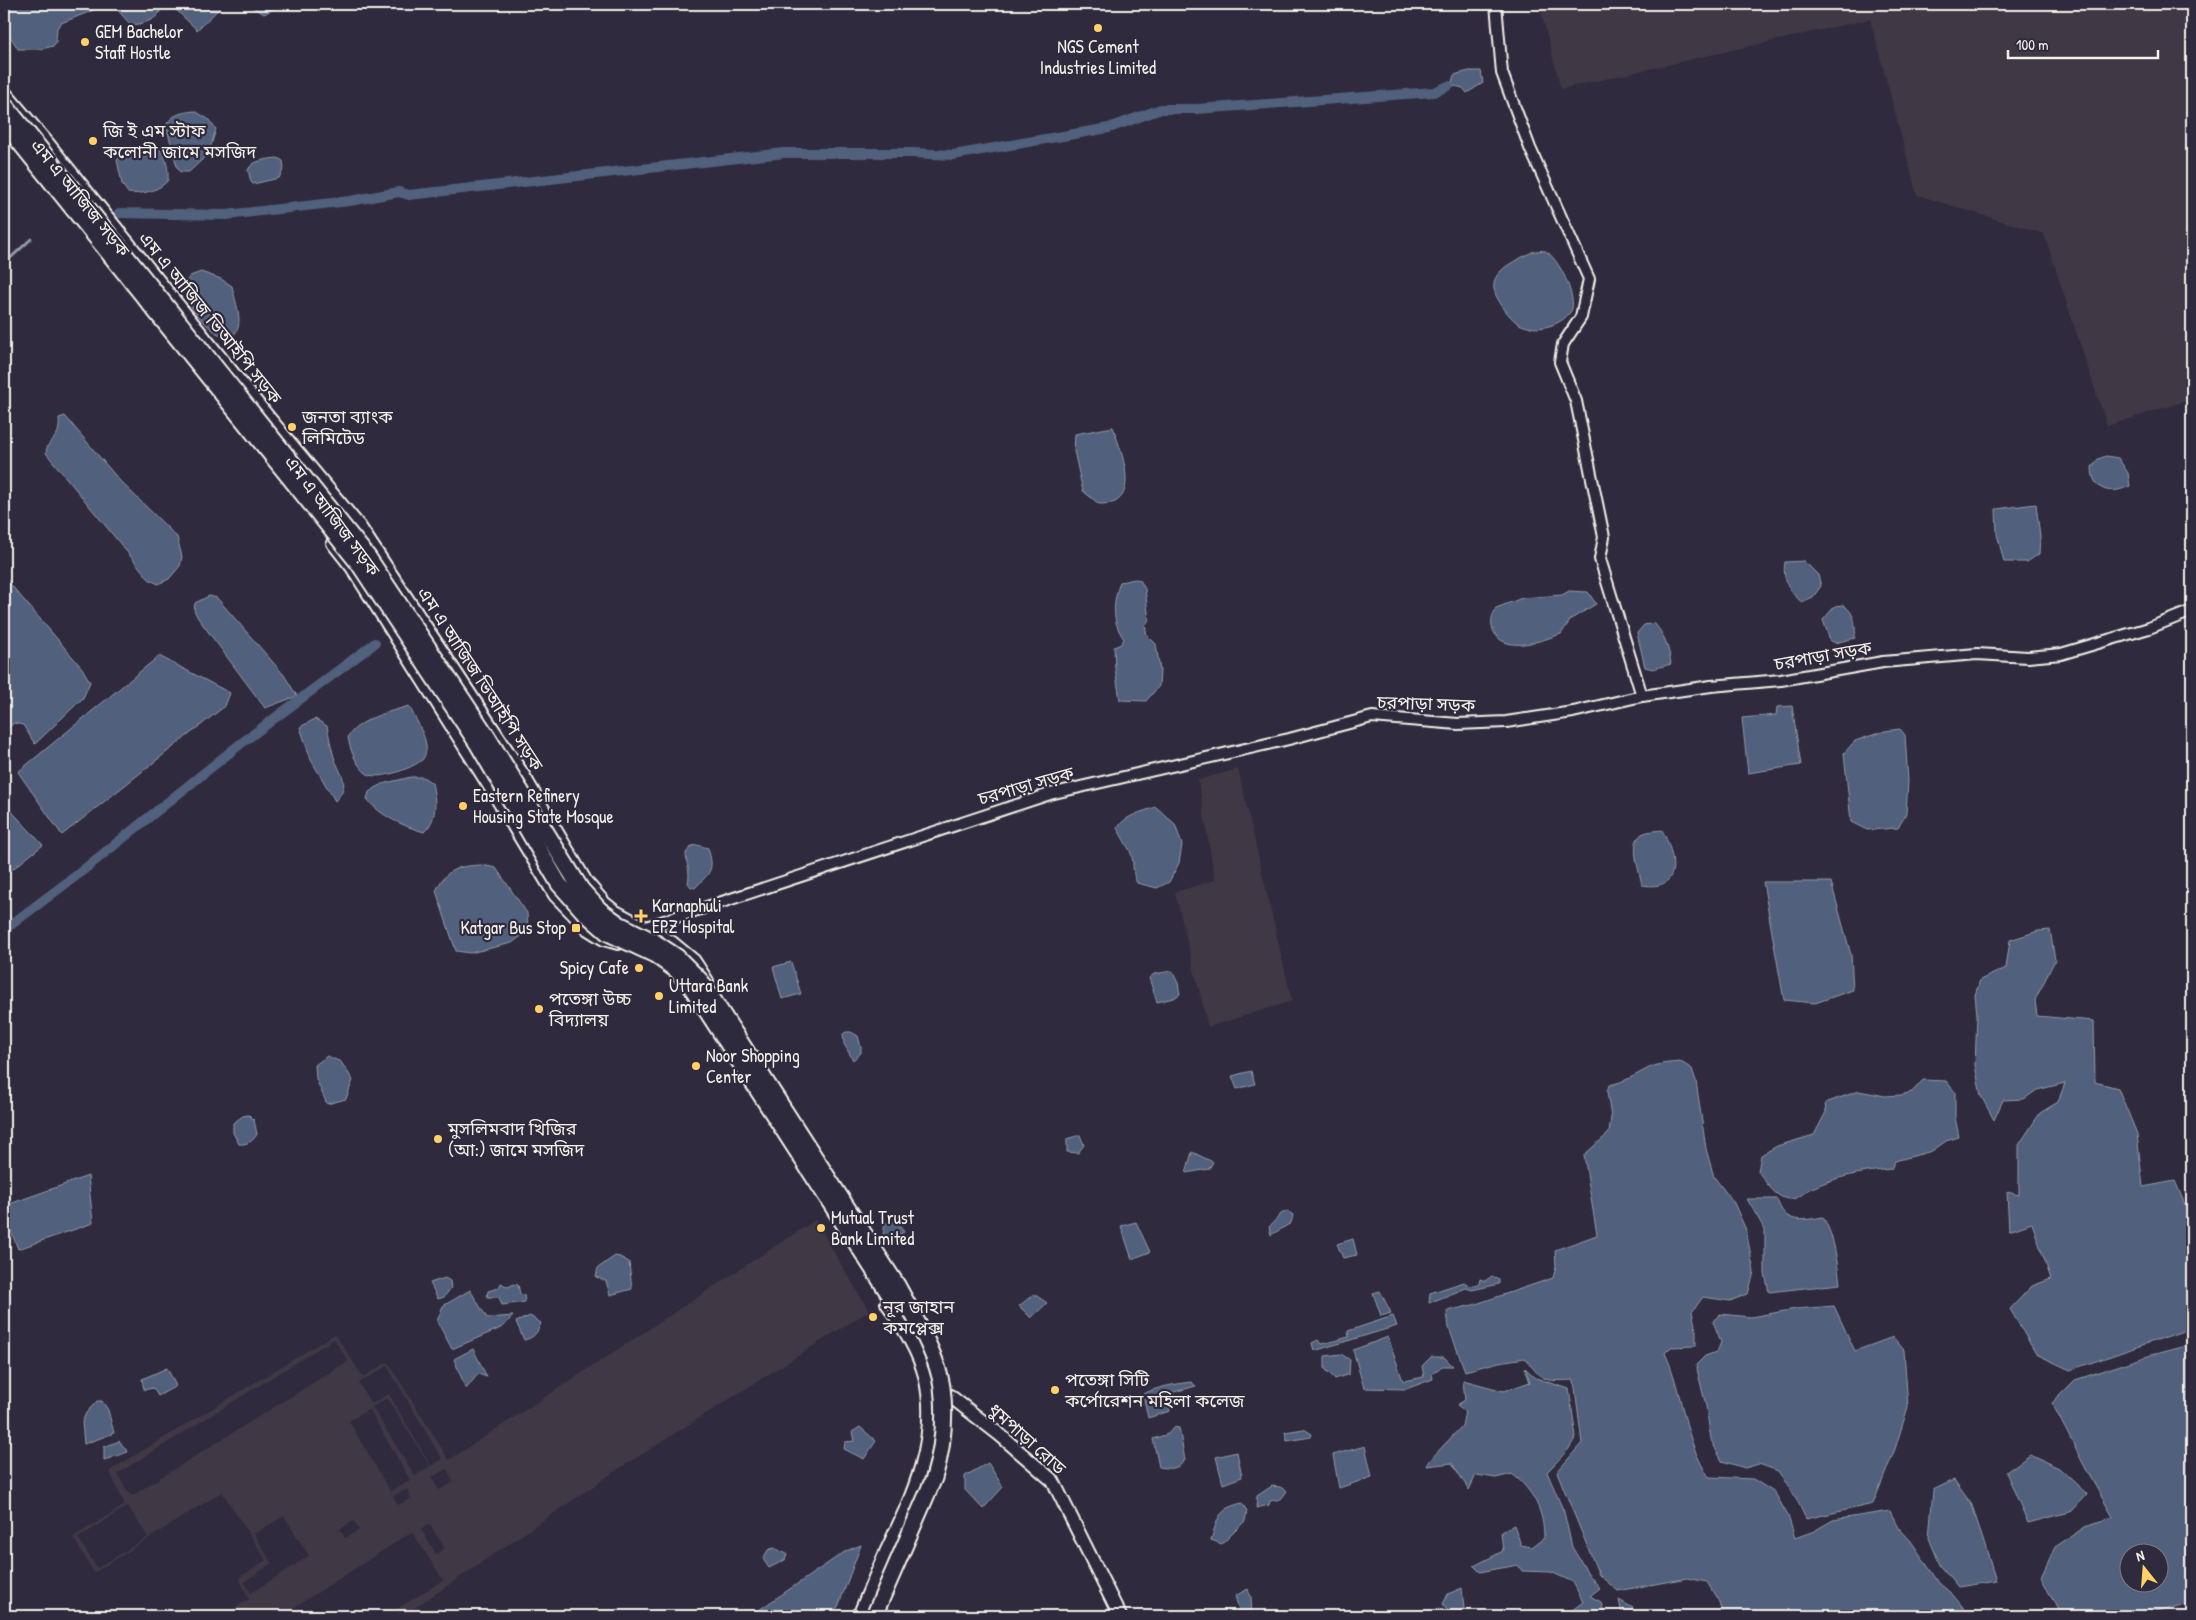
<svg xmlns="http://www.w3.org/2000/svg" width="2196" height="1620" viewBox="0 0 2196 1620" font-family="'Patrick Hand','Noto Sans Bengali',sans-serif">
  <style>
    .built { fill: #413845; fill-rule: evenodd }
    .water { fill: #51617b; stroke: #929ba7; fill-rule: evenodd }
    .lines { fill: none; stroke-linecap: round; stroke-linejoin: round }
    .stream { stroke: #929ba7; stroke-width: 3 }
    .canal { stroke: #51617b; stroke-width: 10 }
    .minor-casing { stroke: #f4f1e8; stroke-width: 14 }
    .major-casing { stroke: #f4f1e8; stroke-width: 16 }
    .minor { stroke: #2f2a3d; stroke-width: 10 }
    .major { stroke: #2f2a3d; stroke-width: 12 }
    .highway-bridge-casing { stroke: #f4f1e8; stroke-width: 19; stroke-linecap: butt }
    .highway-bridge { stroke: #2f2a3d; stroke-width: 15 }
    .poi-dot { fill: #ffd166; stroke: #2f2a3d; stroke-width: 2 }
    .labels { text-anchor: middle; stroke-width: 4.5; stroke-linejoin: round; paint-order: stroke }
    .poi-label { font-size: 18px; fill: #f4f1e8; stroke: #2f2a3d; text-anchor: start }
    .street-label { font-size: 18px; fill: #f4f1e8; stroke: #2f2a3d }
  </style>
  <rect width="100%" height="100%" fill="#2f2a3d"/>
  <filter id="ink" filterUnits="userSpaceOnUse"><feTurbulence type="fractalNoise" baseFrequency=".02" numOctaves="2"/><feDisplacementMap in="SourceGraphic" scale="10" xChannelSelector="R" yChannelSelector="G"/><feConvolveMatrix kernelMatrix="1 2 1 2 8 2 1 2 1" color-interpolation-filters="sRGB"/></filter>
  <g filter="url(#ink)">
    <!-- built -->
    <path class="built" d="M 1539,4 L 2192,4 L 2192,399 L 2107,426 L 2044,234 L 1917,195 L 1870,19 L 1561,89 Z
      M 1238,769 L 1292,1001 L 1208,1027 L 1175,892 L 1215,880 L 1198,780 Z
      M 815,1220 L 869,1311 L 620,1468 L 403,1616 L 386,1616 L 443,1580 L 412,1532 L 281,1616 L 222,1616 L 249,1599 L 239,1578 L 266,1560 L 222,1492 L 94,1573 L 73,1537 L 125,1505 L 109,1471 L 335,1334 L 363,1377 L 388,1362 L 449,1460 ZM 334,1339 L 348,1361 L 131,1496 L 117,1474 ZM 387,1366 L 442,1459 L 431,1466 L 389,1394 L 371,1404 L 359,1383 ZM 387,1398 L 430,1466 L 415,1476 L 372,1407 ZM 369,1409 L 410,1480 L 390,1491 L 349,1421 ZM 447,1469 L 454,1482 L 439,1490 L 432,1477 ZM 407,1489 L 411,1498 L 398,1505 L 393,1496 ZM 128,1506 L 148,1537 L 97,1568 L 78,1538 ZM 284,1516 L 309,1556 L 251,1593 L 244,1582 L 272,1563 L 254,1534 ZM 354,1521 L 359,1530 L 345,1538 L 340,1529 ZM 429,1524 L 445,1548 L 436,1554 L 421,1529 Z"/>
    <!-- water -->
    <path class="water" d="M 16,4 L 162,4 C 162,19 144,24 131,25 L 112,4 L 101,5 L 94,10 L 61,23 L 57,28 L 56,42 L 53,46 L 42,49 L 18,49 C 11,37 1,25 7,11 Z
      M 170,4 L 224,4 L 197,30 Z
      M 247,4 L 283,4 L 264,14 Z
      M 1469,71 L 1481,71 L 1483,83 L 1467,93 L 1463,88 L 1451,85 L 1454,75 Z
      M 195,111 L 208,119 L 216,129 L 210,149 L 205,157 L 189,172 L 180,172 L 177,167 L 166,125 C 172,114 183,112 195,111 Z
      M 148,142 C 164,146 169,165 168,180 C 160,191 140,195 128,193 L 122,184 L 117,160 L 121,156 L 139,150 L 140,145 Z
      M 278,158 L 283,161 L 284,168 L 279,178 L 253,184 L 251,182 L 248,170 C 252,160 268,159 278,158 Z
      M 1534,251 C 1537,251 1542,250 1545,251 C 1558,256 1578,299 1571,311 C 1560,328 1531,333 1516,322 C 1509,316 1503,308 1499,301 C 1481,273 1514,262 1534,251 Z
      M 201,272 L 221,279 L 232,286 C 235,303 249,332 226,339 C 208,329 186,307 183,286 L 190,276 Z
      M 65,416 L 119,480 L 177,537 L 182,557 L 180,566 L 169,579 L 158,584 L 149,579 L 46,453 C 48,436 61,442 59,418 Z
      M 1113,427 C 1119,446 1138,490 1115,502 C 1111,504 1104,504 1099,504 L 1083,491 L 1074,451 L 1075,434 Z
      M 2106,456 L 2118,458 L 2128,473 L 2130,486 C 2111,495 2092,492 2092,467 L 2098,459 Z
      M 2036,504 L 2040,537 L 2039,554 L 2027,562 L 2004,562 L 1997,534 L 1996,509 Z
      M 1804,561 L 1818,575 L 1821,586 L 1813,597 L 1802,602 C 1789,593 1782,578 1785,562 Z
      M 4,574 L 11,585 L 82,668 L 90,682 L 83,698 L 35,744 L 23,725 L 14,723 L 4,731 Z
      M 1135,579 L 1140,580 L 1145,589 L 1149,620 L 1145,625 L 1147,635 L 1156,644 L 1160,671 L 1159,686 L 1146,701 L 1120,700 L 1115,668 L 1114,647 L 1121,644 L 1124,639 C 1111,621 1113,602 1120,582 Z
      M 1569,591 L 1588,592 L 1596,604 L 1571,619 L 1561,634 C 1543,640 1508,654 1495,634 C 1489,625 1492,616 1496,608 L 1522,598 L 1562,595 Z
      M 209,596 L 217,598 L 284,675 L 297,696 L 265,708 L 198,618 L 194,610 L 195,603 Z
      M 1843,605 C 1855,612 1856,625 1855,638 L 1835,643 L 1830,640 L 1823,620 L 1835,606 Z
      M 1654,623 C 1665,635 1669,648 1671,664 L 1653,669 L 1645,667 L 1637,633 L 1644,625 Z
      M 159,656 L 230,693 L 225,706 L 62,835 L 18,772 Z
      M 409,706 C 415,718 424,732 426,745 C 427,749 425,756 423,759 C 414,768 376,782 366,773 C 356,765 349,748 348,736 C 362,718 388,712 409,706 Z
      M 1792,706 L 1801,765 L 1748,773 L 1742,718 L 1776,715 L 1777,707 Z
      M 315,719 L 327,726 C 329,736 331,747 334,757 C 340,775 352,783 335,801 L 311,760 L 300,727 Z
      M 1900,729 L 1905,735 L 1908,781 L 1906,814 L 1898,828 L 1867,830 L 1851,822 L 1844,753 L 1855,741 L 1885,731 Z
      M 411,777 L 423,777 L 432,783 C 436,800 438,819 424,832 C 403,826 380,816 367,799 L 369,792 L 382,784 Z
      M 4,803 L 43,845 L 4,876 Z
      M 1156,807 L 1175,824 L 1182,845 L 1179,863 L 1169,882 L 1157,888 L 1137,883 C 1131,873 1135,861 1130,851 C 1126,843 1121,836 1117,828 C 1126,815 1142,812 1156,807 Z
      M 1662,830 C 1675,854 1684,892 1642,885 C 1640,872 1628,843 1642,834 C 1647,831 1656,831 1662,830 Z
      M 697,845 L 708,848 C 715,871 710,872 695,888 L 691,887 L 688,883 C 691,872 686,864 686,853 L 692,846 Z
      M 482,865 L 496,868 L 527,913 L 528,931 L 512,943 L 470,953 L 456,951 L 436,891 C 446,868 459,866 482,865 Z
      M 1763,882 L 1831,882 L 1851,955 L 1853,990 L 1815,1003 L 1784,1000 Z
      M 2050,930 L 2055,960 L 2035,1000 L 2037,1016 L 2094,1021 L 2095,1082 L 2118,1088 L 2137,1134 L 2143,1187 L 2175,1181 L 2192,1221 L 2192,1328 L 2070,1370 L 2036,1354 L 2010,1309 L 2032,1286 L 2051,1279 L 2032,1223 L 2009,1231 L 2007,1192 L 2019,1195 L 2019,1145 L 2040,1113 L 2058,1102 L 2065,1083 L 2037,1090 L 2024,1099 L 2003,1100 L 1994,1120 L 1981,1096 L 1975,1065 L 1977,1015 L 1975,995 L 1980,980 L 2006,968 L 2010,940 L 2038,931 Z
      M 791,962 L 801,994 L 782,999 L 773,967 Z
      M 1172,971 L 1178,983 L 1180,994 L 1174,998 L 1157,1002 L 1149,978 L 1154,974 Z
      M 846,1032 L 851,1032 L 858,1036 L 861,1047 L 861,1053 L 853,1060 L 844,1044 L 843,1034 Z
      M 327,1056 L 341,1062 L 353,1080 L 346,1099 L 327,1104 L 316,1079 L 315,1065 Z
      M 1681,1062 L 1692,1069 L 1696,1081 L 1706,1149 L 1714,1177 L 1734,1203 L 1746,1230 L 1754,1272 L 1748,1294 L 1730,1301 L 1703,1297 L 1692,1312 L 1696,1329 L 1696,1346 L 1671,1347 L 1665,1353 C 1683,1392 1684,1441 1709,1477 L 1753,1479 L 1775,1493 L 1788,1516 L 1795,1538 L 1814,1531 L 1833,1520 L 1890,1511 L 1898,1527 L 1911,1541 L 1939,1583 L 1953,1595 L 1970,1616 L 1723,1616 L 1719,1602 L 1707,1582 L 1687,1578 L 1618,1591 L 1599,1575 L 1557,1472 L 1582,1443 L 1574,1380 C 1544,1381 1544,1383 1525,1358 L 1499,1362 L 1465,1371 L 1449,1328 L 1447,1311 L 1473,1305 L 1553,1278 L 1556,1267 L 1555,1250 L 1597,1235 L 1584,1155 L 1609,1133 L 1611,1117 L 1607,1092 L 1609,1085 C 1625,1082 1635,1075 1649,1068 C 1659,1063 1670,1063 1681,1062 Z
      M 1251,1071 L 1255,1084 L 1237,1089 L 1232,1076 Z
      M 1923,1080 L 1946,1081 L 1955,1092 L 1955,1117 L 1959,1137 L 1946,1141 L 1932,1151 L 1895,1161 L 1891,1169 C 1863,1172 1838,1176 1812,1188 C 1803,1192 1799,1200 1789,1199 C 1775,1198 1765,1181 1758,1171 L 1761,1155 L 1777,1146 L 1814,1135 L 1826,1112 L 1825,1103 L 1859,1091 L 1885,1096 L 1901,1095 L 1912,1092 Z
      M 249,1115 L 254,1120 L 257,1134 C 254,1141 246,1145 239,1144 L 233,1133 L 233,1123 L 243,1116 Z
      M 1080,1135 L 1084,1145 L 1078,1153 L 1067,1152 L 1067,1139 Z
      M 1192,1152 L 1213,1162 L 1209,1169 L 1186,1173 Z
      M 88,1176 L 93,1223 L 18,1249 L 4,1213 L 4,1206 Z
      M 1747,1199 L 1777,1199 C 1784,1224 1801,1221 1823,1217 C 1835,1238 1837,1261 1840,1284 L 1769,1292 L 1765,1274 L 1765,1230 Z
      M 1287,1211 L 1293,1215 L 1291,1223 L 1271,1235 L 1269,1227 L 1281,1214 Z
      M 897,1221 L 904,1232 L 888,1241 L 883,1235 L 885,1223 Z
      M 1136,1222 L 1150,1252 L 1132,1259 L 1121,1226 Z
      M 1353,1239 L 1357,1255 L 1343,1258 L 1337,1244 Z
      M 615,1256 L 620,1257 L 629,1262 L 632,1289 L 610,1295 L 606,1281 L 596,1277 L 598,1268 Z
      M 1492,1276 L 1499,1279 L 1499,1284 L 1472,1290 L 1466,1288 L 1429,1303 L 1430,1293 L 1464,1282 L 1470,1286 L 1479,1284 L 1480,1279 L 1485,1281 Z
      M 445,1278 L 450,1281 L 451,1288 L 444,1297 L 438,1299 L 430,1283 Z
      M 501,1283 L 508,1287 L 514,1284 L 518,1285 L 520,1294 L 524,1295 L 525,1302 L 502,1305 L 499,1297 L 487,1297 L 488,1291 L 499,1288 Z
      M 470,1290 L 487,1318 L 513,1316 L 503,1327 L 452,1349 L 437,1321 L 443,1306 Z
      M 1380,1291 L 1391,1313 L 1381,1316 L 1373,1293 Z
      M 1034,1294 L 1047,1303 L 1031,1318 L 1019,1306 Z
      M 1834,1306 L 1855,1351 L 1893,1337 L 1904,1350 L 1908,1407 L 1895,1449 L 1873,1504 L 1806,1519 L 1796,1498 L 1778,1471 L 1759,1464 L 1745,1468 L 1722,1461 L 1711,1440 L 1706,1406 L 1696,1365 L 1705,1356 L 1717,1352 L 1721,1342 L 1713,1321 L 1720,1314 L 1751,1317 L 1796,1309 Z
      M 530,1316 L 541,1323 C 537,1333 534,1338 524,1340 L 516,1322 Z
      M 1393,1316 L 1397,1326 L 1314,1351 L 1312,1343 L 1318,1340 L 1322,1344 L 1349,1337 L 1348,1331 Z
      M 1388,1337 L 1403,1381 L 1424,1377 L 1422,1366 L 1431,1357 L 1444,1357 L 1453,1366 L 1442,1366 L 1432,1374 L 1433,1379 L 1406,1389 L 1364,1388 L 1353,1350 Z
      M 2189,1345 L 2192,1353 L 2192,1602 L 2144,1616 L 2061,1616 L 2041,1577 L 2055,1547 L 2088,1525 L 2113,1517 L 2088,1473 L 2052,1403 L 2075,1380 L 2151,1355 ZM 2158,1552 L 2158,1582 L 2128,1582 L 2128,1552 Z
      M 473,1349 L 487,1377 L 478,1374 L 466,1389 L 454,1359 Z
      M 1341,1354 L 1350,1360 L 1349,1374 L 1335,1379 L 1325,1369 L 1325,1356 Z
      M 167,1368 L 176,1386 L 158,1396 L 153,1388 L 144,1390 L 142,1379 Z
      M 1525,1368 L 1536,1378 L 1569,1389 L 1576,1437 L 1568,1450 L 1547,1472 L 1564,1512 L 1572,1547 L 1589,1575 L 1600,1588 L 1590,1596 L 1601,1602 L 1605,1615 L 1622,1614 L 1619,1600 L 1633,1608 L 1630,1616 L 1564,1616 L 1583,1602 L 1573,1582 L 1551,1572 L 1522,1571 L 1518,1565 L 1480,1572 L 1474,1566 L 1503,1551 L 1501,1532 L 1514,1525 L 1521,1545 L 1532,1547 L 1544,1538 C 1544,1511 1533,1490 1512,1474 L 1496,1478 L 1476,1475 L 1469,1490 L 1452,1463 L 1427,1466 L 1429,1461 L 1462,1426 L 1465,1411 L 1457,1405 L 1465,1400 L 1463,1380 L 1504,1391 L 1530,1382 Z
      M 1191,1382 L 1196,1386 L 1167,1394 L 1170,1411 L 1148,1418 L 1143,1394 C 1157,1387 1175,1384 1191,1382 Z
      M 97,1401 L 102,1401 L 108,1410 L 114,1433 L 84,1444 L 82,1422 L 86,1413 Z
      M 860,1427 L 876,1441 L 864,1459 L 844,1449 L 845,1442 L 854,1441 L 852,1432 Z
      M 1174,1427 L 1179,1428 L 1185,1460 C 1177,1470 1171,1469 1159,1467 L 1153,1439 L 1168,1434 Z
      M 1304,1429 L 1312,1434 L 1311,1437 L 1287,1441 L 1285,1432 Z
      M 119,1441 L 128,1452 L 104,1460 L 104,1447 Z
      M 1365,1446 L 1372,1477 L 1339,1488 L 1333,1455 Z
      M 1237,1452 L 1242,1477 L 1223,1484 L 1216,1457 Z
      M 2030,1455 L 2059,1468 L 2087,1494 L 2070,1512 L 2028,1523 L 2006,1472 Z
      M 988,1463 L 1003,1487 L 983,1509 L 965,1490 L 965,1476 Z
      M 1954,1480 L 1972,1505 L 1996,1581 L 1958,1587 L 1940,1565 L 1929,1538 L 1933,1490 Z
      M 1272,1486 L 1280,1487 L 1287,1491 L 1281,1499 L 1270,1501 L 1269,1505 L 1256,1508 L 1257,1496 Z
      M 1242,1503 L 1247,1511 L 1245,1521 L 1222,1544 L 1211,1540 C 1218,1518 1218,1509 1242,1503 Z
      M 861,1545 L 838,1607 L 826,1616 L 750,1616 L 846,1551 Z
      M 774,1548 L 787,1554 L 785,1560 L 769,1568 L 763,1559 L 768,1550 Z
      M 1462,1588 L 1464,1609 L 1451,1615 L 1443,1604 L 1448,1594 Z
      M 1248,1589 L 1251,1597 L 1252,1616 L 1241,1616 L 1235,1596 Z"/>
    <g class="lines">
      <!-- stream -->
      <path class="stream" d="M 4,264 L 31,239"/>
      <!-- canal -->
      <path class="canal" d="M 119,213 L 226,215 L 350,201 L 399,192 L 409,195 L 784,153 L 912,153 L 953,155 L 1109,128 L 1161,109 L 1197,109 L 1434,92 L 1448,86
        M 4,930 L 77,875 L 239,745 L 375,643"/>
      <!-- minor casing -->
      <g class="minor-casing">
        <path id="minor" d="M 1496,4 L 1502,73 L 1530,148 L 1589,279 L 1581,317 L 1563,344 L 1560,362 L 1576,401 L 1604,537 L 1600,559 L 1642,696
          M 640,929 L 1050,794 L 1289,739 L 1372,717 L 1458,724 L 1506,722 L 1573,712 L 1642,696 L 1711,686 L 1781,680 L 1883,662 L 1977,654 L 2028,657 L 2061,654 L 2149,628 L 2192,611"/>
      </g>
      <!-- major casing -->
      <g class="major-casing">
        <path id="major" d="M 4,92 L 49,145 L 269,418 L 359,526 L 523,775 L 586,882 L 604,903 L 614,911 L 671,942 L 694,961 L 707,981
          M 333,543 L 352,567 L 492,790 L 555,895 L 588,929 L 604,939 L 618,943
          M 934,1397 L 950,1396 L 1000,1435 L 1053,1481 L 1120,1616
          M 859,1616 C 868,1594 877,1572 887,1550 C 913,1495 940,1439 925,1376 C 918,1349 902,1326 887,1303"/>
      </g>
      <!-- minor -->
      <use href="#minor" class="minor"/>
      <!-- major -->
      <use href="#major" class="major"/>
      <!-- highway-bridge casing -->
      <g class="highway-bridge-casing">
        <path id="highway-bridge" d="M 4,104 L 368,557 L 487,736 L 581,889 L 600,910 L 619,924 L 653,941 L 677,957 L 701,981 L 897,1285 C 913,1315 937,1353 942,1387 C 946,1418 943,1448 934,1478 L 874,1616
          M 4,123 L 359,564 L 477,743 L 559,884 L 583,911 L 608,933 L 655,955 L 676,970 L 690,985 L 900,1311"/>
      </g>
      <!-- highway-bridge -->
      <use href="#highway-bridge" class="highway-bridge"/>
    </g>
  </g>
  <!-- markers -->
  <g class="poi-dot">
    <circle cx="1098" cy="28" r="5"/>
    <circle cx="85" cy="42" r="5"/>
    <circle cx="93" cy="141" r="5"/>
    <circle cx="292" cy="427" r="5"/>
    <circle cx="463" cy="806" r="5"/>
    <path d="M638.5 908.5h5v5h5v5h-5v5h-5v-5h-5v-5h5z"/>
    <rect x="571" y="923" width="10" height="10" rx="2.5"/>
    <circle cx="639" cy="968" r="5"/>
    <circle cx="659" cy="996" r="5"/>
    <circle cx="539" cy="1009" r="5"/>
    <circle cx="696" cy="1066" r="5"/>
    <circle cx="438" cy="1139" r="5"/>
    <circle cx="821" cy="1228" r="5"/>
    <circle cx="873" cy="1317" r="5"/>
    <circle cx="1055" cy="1390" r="5"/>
  </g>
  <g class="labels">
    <!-- poi labels -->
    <g class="poi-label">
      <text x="95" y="38">GEM Bachelor<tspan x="95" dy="21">Staff Hostle</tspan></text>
      <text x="1098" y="53" text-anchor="middle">NGS Cement<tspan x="1098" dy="21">Industries Limited</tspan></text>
      <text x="103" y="137">জি ই এম স্টাফ<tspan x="103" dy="21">কলোনী জামে মসজিদ</tspan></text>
      <text x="302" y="423">জনতা ব্যাংক<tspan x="302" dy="21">লিমিটেড</tspan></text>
      <text x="473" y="802">Eastern Refinery<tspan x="473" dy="21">Housing State Mosque</tspan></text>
      <text x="652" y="912">Karnaphuli<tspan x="652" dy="21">EPZ Hospital</tspan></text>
      <text x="566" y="934" text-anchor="end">Katgar Bus Stop</text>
      <text x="629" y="974" text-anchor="end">Spicy Cafe</text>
      <text x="669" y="992">Uttara Bank<tspan x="669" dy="21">Limited</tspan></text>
      <text x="549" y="1005">পতেঙ্গা উচ্চ<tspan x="549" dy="21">বিদ্যালয়</tspan></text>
      <text x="706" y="1062">Noor Shopping<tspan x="706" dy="21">Center</tspan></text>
      <text x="448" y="1135">মুসলিমবাদ খিজির<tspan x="448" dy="21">(আ:) জামে মসজিদ</tspan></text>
      <text x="831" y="1224">Mutual Trust<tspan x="831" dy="21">Bank Limited</tspan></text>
      <text x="883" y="1313">নূর জাহান<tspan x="883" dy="21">কমপ্লেক্স</tspan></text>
      <text x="1065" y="1386">পতেঙ্গা সিটি<tspan x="1065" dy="21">কর্পোরেশন মহিলা কলেজ</tspan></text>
    </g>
    <!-- street labels -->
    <g class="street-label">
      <text transform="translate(80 198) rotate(51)" y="6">এম এ আজিজ সড়ক</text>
      <text transform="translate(210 318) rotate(51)" y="6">এম এ আজিজ ভিআইপি সড়ক</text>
      <text transform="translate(332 516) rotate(53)" y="6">এম এ আজিজ সড়ক</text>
      <text transform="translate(1823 656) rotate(-10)" y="6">চরপাড়া সড়ক</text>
      <text transform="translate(480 679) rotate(57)" y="6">এম এ আজিজ ভিআইপি সড়ক</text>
      <text transform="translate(1426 704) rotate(2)" y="6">চরপাড়া সড়ক</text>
      <text transform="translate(1026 786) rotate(-16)" y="6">চরপাড়া সড়ক</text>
      <text transform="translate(1027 1439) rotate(42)" y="6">ধুমপাড়া রোড</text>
    </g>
  </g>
  <!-- margin -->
  <rect width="2196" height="1620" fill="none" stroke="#2f2a3d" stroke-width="20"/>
  <rect x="10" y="10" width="2176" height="1600" fill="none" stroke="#f4f1e8" stroke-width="2" filter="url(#ink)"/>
  <!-- north arrow -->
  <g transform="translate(2144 1568) rotate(343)"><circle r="24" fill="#2f2a3d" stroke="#7e7a81"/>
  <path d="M0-4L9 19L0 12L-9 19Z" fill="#ffd166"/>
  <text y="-8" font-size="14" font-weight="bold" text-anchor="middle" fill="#f4f1e8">N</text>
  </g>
  <!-- scale -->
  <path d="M2008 50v8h150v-8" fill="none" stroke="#f4f1e8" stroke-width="2.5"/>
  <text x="2016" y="50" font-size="15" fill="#f4f1e8" stroke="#2f2a3d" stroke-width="4" paint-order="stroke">100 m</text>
</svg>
